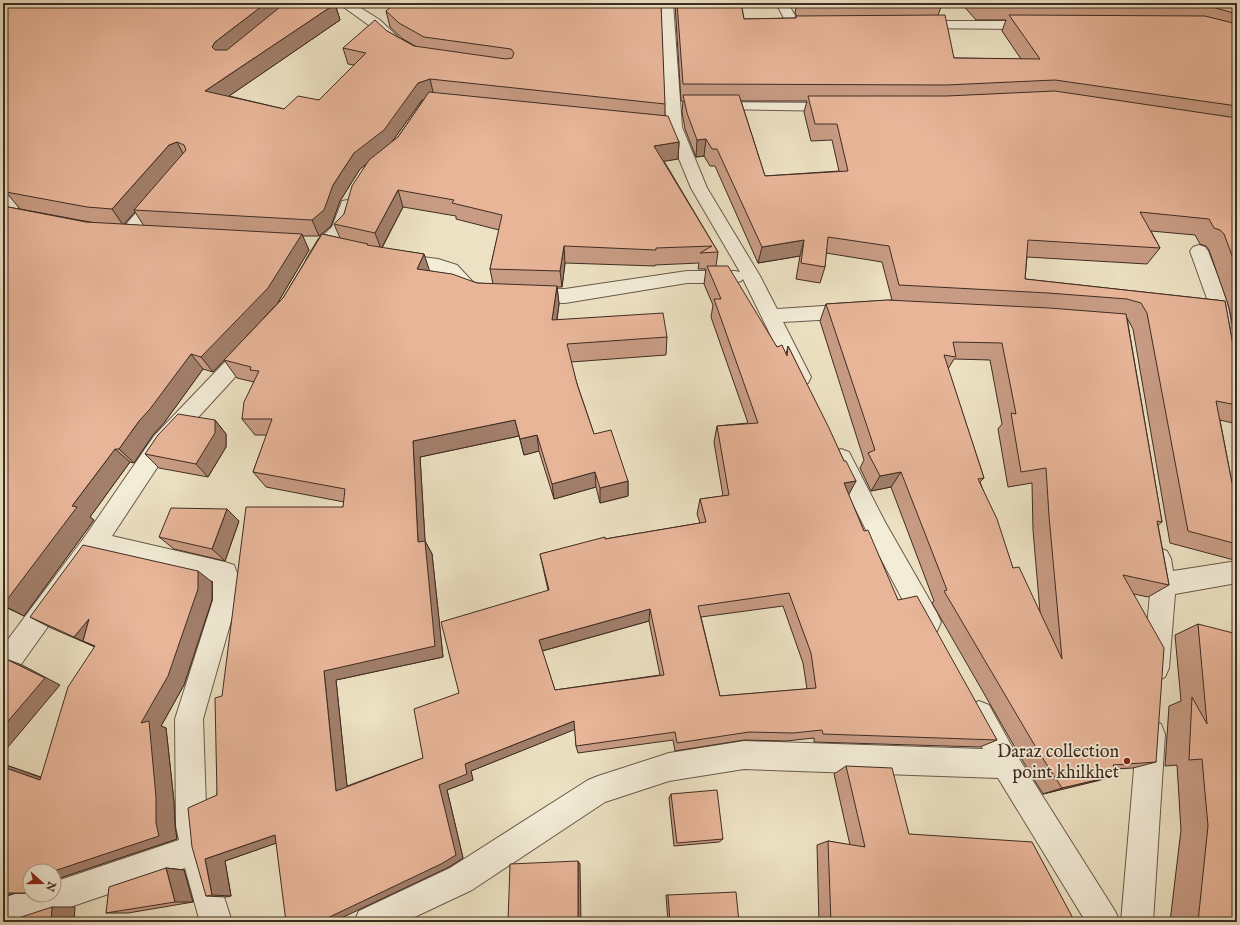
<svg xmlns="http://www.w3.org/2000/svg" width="1240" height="925" viewBox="0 0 1240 925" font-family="'IM FELL English',serif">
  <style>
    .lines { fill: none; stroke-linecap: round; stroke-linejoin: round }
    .minor-casing { stroke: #6a594b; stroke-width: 2 }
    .minor { fill: #f3ecd7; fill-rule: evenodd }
    .wall { fill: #c89c84; stroke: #3f2c23; fill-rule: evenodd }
    .shaded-wall { fill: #a27f6b; stroke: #3f2c23 }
    .building { fill: #e8b599; stroke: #3f2c23; fill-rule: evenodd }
    .poi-dot { fill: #8f2418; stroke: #f3ecd7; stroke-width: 1.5 }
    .labels { text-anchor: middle; stroke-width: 3.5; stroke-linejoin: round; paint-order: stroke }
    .near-poi-label { font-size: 18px; fill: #3f2c23; stroke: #f3ecd7; text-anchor: end }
  </style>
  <rect width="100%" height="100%" fill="#ece1c2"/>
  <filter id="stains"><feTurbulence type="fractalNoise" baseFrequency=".005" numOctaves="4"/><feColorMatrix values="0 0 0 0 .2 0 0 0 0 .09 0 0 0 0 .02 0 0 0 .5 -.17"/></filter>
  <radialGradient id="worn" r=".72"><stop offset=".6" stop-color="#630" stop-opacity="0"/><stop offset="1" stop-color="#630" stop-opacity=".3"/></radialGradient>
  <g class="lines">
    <!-- minor casing -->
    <g class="minor-casing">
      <path id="minor" d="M 338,3 L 353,3 L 380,20 L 403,42 L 401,45 L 391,45 L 370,26 Z
        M 661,3 L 673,3 L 682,127 L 707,188 L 760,276 L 777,309 L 854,304 L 861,306 L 863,311 L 861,316 L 854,318 L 783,322 L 811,377 L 808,383 L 801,385 L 794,383 L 743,279 L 741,281 L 735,283 L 687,283 L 565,303 L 529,302 L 522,300 L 520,295 L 522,290 L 529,288 L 565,289 L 687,271 L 735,271 L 740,272 L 691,188 L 666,127 Z
        M 776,3 L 788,3 L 799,23 L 820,23 L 822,26 L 820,29 L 795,31 L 790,30 Z
        M 918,21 L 1033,21 L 1038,22 L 1039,25 L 1038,28 L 1033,29 L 913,28 L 912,25 L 913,22 Z
        M 714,102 L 835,103 L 840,104 L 842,107 L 840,110 L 835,111 L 709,109 L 707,106 L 709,103 Z
        M 3,186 L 9,187 L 19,210 L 39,215 L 41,219 L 39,223 L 33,224 L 6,218 L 3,213 Z
        M 160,191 L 166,192 L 168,196 L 166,200 L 134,237 L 128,239 L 122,237 L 119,233 L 122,229 L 154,192 Z
        M 348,200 L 354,201 L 356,205 L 349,230 L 331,248 L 321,264 L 315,266 L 309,264 L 306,260 L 318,240 L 332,227 L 342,201 Z
        M 1199,245 L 1205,247 L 1208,251 C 1214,268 1237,318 1229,333 L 1222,335 L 1215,333 L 1212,328 L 1210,307 L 1190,251 L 1193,247 Z
        M 398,254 L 438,259 L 457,265 L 473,282 L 486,287 L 488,292 L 486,297 C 467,302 455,286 445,273 L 392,264 L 389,260 L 392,256 Z
        M 251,340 L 258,342 L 261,347 L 258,352 L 170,448 L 112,536 L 225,562 L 234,565 L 237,573 L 237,600 L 203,719 L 207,836 L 205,839 L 210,850 L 208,855 L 211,856 L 232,922 L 200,922 L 185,868 L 26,922 L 3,922 L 3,898 L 30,889 L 30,895 L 54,895 L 54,882 L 179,840 L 176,826 L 175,719 L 213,600 L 213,581 L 99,555 L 12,677 L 3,681 L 3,646 L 86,535 L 154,436 L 244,342 Z
        M 841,449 L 849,452 L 885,522 L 937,613 L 941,622 L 937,631 L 928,634 L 919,631 L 869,536 L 830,458 L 833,452 Z
        M 1159,548 L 1167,551 L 1171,559 L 1173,571 L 1237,561 L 1237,583 L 1175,594 L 1169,668 L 1165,677 L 1156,681 L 1147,677 L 1143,668 L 1151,584 L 1147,559 L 1151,551 Z
        M 979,701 L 989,705 L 1016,754 L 1115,911 L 1120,922 L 1086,922 L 998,778 L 744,769 L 669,781 L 605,802 L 472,890 L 404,922 L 354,922 L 359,911 L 450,868 L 588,780 L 598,776 L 669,753 L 744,741 L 983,749 L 965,715 L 969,705 Z
        M 1151,720 L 1161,724 L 1165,734 L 1153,922 L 1121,922 L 1137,734 L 1141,724 Z"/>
    </g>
    <!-- minor -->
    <use href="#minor" class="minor"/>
  </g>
  <!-- wall -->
  <path class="wall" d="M 281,3 L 282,6 L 335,4 L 340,20 L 229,96 L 284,109 L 319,100 L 354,65 L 348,64 L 343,48 L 387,31 L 414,46 L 417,47 L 403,39 L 390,27 L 386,11 L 395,3 L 665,104 L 665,115 L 679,142 L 678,159 L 664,161 L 718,252 L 716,266 L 777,347 L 786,354 L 788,346 L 844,461 L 856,481 L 848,494 L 864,531 L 898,600 L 997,740 L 980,747 L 814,742 L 814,738 L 786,741 L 744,740 L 675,751 L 673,740 L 578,753 L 576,746 L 575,729 L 471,771 L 473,780 L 447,790 L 463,858 L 449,867 L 276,843 L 225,861 L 231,896 L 226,897 L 206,896 L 217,795 L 222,696 L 343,507 L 344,502 L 266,487 L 253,472 L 267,435 L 255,435 L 242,419 L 254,382 L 237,378 L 224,360 L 283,298 L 321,235 L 319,236 L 302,236 L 309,250 L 277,304 L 213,372 L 203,369 L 164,423 L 153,435 L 134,463 L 130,462 L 90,517 L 94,520 L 24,616 L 3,606 L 3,206 L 86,222 L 95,223 L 20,209 L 6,192 ZM 424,99 L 398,137 L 391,143 L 422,100 ZM 366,164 L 344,214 L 334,224 L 340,238 L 322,234 L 331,226 L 340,201 L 360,169 ZM 403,207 L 456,216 L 456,219 L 499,230 L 490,269 L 493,284 L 477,283 L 429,271 L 424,254 L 382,248 ZM 135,212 L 144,226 L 124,224 ZM 565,263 L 655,266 L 655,265 L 699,263 L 698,269 L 706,269 L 704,284 L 713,305 L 711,317 L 748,423 L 717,426 L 714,442 L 723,496 L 700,499 L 697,514 L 700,523 L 605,539 L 540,554 L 548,590 L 459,693 L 423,758 L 347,786 L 336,680 L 443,657 L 432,554 L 425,541 L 420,457 L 519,436 L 524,455 L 539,451 L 554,499 L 596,487 L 600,503 L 628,496 L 628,481 L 594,434 L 577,384 L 571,362 L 666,355 L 667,337 L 557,320 L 559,304 L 557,287 L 562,287 ZM 783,606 L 803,663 L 807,689 L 720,696 L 701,617 ZM 649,621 L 660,675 L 555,690 L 542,651 Z
    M 675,3 L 741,3 L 744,19 L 795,18 L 796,16 L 797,16 L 795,13 L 797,3 L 941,3 L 942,5 L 938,15 L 954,58 L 1021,59 L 1002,31 L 1006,20 L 976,20 L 961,3 L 1237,3 L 1237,348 L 1229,307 L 1209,250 L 1206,246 L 1200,244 L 1195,235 L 1151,231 L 1160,248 L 1147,264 L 1027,257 L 1025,279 L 1225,301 L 1237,367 L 1237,424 L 1220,420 L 1232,483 L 1237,484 L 1237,560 L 1234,560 L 1170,543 L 1133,329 L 1127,318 L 1162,522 L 1158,525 L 1169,585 L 1148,597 L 1134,594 L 1156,762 L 1133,768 L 1115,769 L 1118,775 L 1043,794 L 1021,758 L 932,603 L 934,601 L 891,487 L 871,491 L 860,468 L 864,460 L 820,321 L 826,304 L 892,300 L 882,262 L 826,253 L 825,267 L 820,283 L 796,279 L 800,256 L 758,263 L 715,166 L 710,166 L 704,156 L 696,157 L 685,129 L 682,112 L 683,101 L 681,101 ZM 741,101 L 807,101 L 804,112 L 811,141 L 832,140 L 839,171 L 765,176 ZM 954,359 L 990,360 L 1002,424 L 998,429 L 1008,487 L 1032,483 L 1033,530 L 1040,612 L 1013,568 L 980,482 L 984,478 L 948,369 Z
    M 215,420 L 226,434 L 226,447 L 208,477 L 159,468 L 145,454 Z
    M 227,509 L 239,521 L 225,561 L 174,549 L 159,537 Z
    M 212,582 L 212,600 L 184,685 L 161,726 L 166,728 L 174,802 L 175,826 L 177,839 L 54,880 L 54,871 L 30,871 L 30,893 L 15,893 L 3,897 L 3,764 L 41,777 L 95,647 L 49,627 L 30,617 Z
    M 1198,624 L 1237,922 L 1170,922 L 1181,830 L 1177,765 L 1165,766 L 1169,706 L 1181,701 L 1175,635 Z
    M 846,766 L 909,834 L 1075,922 L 819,922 L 817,845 L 828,841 L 850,845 L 834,774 Z
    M 671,794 L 723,839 L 719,842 L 674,846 L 669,798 Z
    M 166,868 L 184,870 L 193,902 L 128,913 L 106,913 Z
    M 666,895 L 668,895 L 739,922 L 668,922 Z"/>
  <!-- shaded-wall -->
  <path class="shaded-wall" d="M 266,3 L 281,3 L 283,10 L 222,58 L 212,47 L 215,42 Z
    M 335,4 L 340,20 L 213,107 L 205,91 Z
    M 430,79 L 434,96 L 422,100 L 389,146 L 360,169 L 340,201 L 331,226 L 319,236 L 312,220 L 333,185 L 354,153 L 418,83 Z
    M 706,139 L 704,156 L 696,157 L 697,140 Z
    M 177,142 L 186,159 L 134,210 L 135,212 L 123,225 L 112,209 L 169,145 Z
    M 679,142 L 678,159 L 654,163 L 654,146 Z
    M 398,190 L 403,207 L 381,249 L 375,233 Z
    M 302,234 L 309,250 L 277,304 L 213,372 L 201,357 Z
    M 804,240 L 800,256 L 758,263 L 762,247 Z
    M 564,246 L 565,263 L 562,287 L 560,271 Z
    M 424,254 L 430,272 L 417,269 Z
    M 557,286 L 559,304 L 554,338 L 552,320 Z
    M 191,354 L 203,369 L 164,423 L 153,435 L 134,463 L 119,449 L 139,421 Z
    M 215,420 L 226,434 L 226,447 L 208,477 L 196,464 Z
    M 515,420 L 519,436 L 420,457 L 426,556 L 418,542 L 413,441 Z
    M 537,435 L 539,451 L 524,455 L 520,439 Z
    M 115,449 L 130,462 L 90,517 L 94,520 L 24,616 L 3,605 L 72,506 Z
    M 595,472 L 596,487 L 554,499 L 552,484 Z
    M 901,472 L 891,487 L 871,491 L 880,476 Z
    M 628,481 L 628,496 L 600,503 L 600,488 Z
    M 856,481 L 848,496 L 844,483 Z
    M 227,509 L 239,521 L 225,561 L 212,549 Z
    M 425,541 L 432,554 L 443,657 L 336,680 L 348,796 L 336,791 L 324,671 Z
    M 198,571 L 212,582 L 212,600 L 184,685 L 161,726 L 166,728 L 174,802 L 175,826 L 177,839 L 54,880 L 54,871 L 156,823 L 141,723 Z
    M 650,609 L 649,621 L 542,651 L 539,640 Z
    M 89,619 L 83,641 L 93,646 L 74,637 Z
    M 6,659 L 22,665 L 60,685 L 3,753 L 3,727 Z
    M 574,721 L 576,729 L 471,771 L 473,780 L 447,790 L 463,858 L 449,867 L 333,922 L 319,922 L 439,785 L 465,764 Z
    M 3,764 L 62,785 L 40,780 L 3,767 Z
    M 1118,775 L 1097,781 L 1043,794 L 1062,788 Z
    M 275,835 L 291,838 L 225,861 L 231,896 L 212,895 L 205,859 Z
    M 578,861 L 580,864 L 581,922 L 578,922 Z
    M 166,868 L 184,870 L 193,902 L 175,902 Z
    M 30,879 L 30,893 L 15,893 L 3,897 L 3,887 Z
    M 52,907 L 75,907 L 74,922 L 51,922 Z
    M 459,918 L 459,922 L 449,922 L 449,919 Z"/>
  <!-- building -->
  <path class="building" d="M 3,3 L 266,3 L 215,42 L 212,47 L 215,50 L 227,50 L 285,3 L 329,3 L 335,4 L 205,91 L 284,109 L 298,96 L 319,100 L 366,53 L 343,48 L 375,20 L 387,31 L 414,46 L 506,59 L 512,58 L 514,53 L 511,49 L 424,37 L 399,23 L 386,11 L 395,3 L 661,3 L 665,104 L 430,79 L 418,83 L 384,130 L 354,153 L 333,185 L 324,210 L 312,220 L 134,210 L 186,150 L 184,145 L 177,142 L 169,145 L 112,209 L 87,207 L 6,192 L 3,185 Z
    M 677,3 L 741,3 L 744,19 L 796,18 L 796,16 L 945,15 L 954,58 L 1040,59 L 1009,15 L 1205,16 L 1237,24 L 1237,106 L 1055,80 L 946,85 L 683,84 Z
    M 800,3 L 941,3 L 942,5 L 803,7 Z
    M 981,3 L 1237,3 L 1237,14 L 1205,5 L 982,4 Z
    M 1055,91 L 1237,118 L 1237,269 L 1224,234 L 1220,230 L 1214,228 L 1209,219 L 1140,212 L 1160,248 L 1028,240 L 1025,279 L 1225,301 L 1237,367 L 1237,405 L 1216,401 L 1232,483 L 1237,484 L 1237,544 L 1188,531 L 1147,313 L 1141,303 L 1127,299 L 1048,293 L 899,285 L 889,246 L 828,237 L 825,267 L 801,263 L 804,240 L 762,247 L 717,149 L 712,149 L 706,139 L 697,140 L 687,113 L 683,95 L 739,95 L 765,176 L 848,171 L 837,124 L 815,124 L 808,96 L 947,96 Z
    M 429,92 L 668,116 L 679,142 L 654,146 L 718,252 L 700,253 L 712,246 L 656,248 L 656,250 L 564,246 L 560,271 L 490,269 L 502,215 L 452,203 L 454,200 L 398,190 L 375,233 L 334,224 L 344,214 L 352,186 L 369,160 L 398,137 Z
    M 3,206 L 86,222 L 302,234 L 268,288 L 201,357 L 191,354 L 150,409 L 139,421 L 119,449 L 115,449 L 72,506 L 77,507 L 3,605 Z
    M 322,234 L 368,244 L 367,245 L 424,254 L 417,269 L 452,274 L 477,283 L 557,286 L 552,320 L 663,313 L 667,337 L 567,344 L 577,384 L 594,434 L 611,430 L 628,481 L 600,488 L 595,472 L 552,484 L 537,435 L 520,439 L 515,420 L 413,441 L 418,542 L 425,541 L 435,646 L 324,671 L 336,791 L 423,758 L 414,709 L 459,693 L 441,622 L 549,590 L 540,554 L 605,537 L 605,539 L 706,522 L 700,499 L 729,495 L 717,426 L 758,423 L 714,299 L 721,299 L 707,266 L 728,266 L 777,347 L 782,345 L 787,356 L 788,346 L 829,428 L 844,461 L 846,461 L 856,481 L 844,483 L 864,531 L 868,530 L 898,600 L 917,596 L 997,740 L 823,734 L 822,730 L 793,733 L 749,732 L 677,743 L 675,732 L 576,746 L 574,721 L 465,764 L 467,774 L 439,785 L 456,855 L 441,864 L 319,922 L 286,922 L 275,835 L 205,859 L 212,895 L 206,896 L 192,847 L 188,808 L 217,795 L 215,698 L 222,696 L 246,507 L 343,507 L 345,489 L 253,472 L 272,419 L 242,419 L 244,402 L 259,371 L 250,370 L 251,367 L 224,360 L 283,298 ZM 789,593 L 811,653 L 816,688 L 720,696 L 698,606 ZM 650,609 L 664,675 L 555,690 L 539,640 Z
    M 887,300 L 1049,308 L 1126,314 L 1162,522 L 1157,521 L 1169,585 L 1123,575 L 1164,648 L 1156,762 L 1113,765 L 1118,775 L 1062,788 L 1038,751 L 944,591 L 947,590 L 901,472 L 880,476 L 868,453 L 875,450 L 826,304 ZM 953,342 L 1002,343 L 1016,414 L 1011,413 L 1021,472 L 1046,468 L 1049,516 L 1062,659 L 1019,567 L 1013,568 L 997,519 L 978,479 L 984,478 L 944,355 L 956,357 Z
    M 178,414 L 215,420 L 215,433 L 196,464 L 145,454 L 158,435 Z
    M 171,508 L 227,509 L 212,549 L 159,537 Z
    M 83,545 L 198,571 L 198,589 L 168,676 L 141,723 L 149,721 L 156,797 L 156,823 L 159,836 L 54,871 L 30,871 L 30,879 L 28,893 L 6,893 L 6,888 L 4,886 L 3,887 L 3,767 L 40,780 L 68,687 L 95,646 L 83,641 L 89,619 L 74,637 L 30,617 Z
    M 1198,624 L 1237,634 L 1237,922 L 1198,922 L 1208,826 L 1202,759 L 1189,760 L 1192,697 L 1207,724 Z
    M 6,659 L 45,678 L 3,727 L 3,663 Z
    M 846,766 L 892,768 L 909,834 L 1032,842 L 1075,922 L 831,922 L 828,841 L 865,847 Z
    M 717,790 L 723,839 L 677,843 L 671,794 Z
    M 578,861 L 578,922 L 508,922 L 510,864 Z
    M 166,868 L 175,902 L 106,913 L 109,887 Z
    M 736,892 L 739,922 L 670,922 L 668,895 Z
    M 52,907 L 51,922 L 6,922 Z
    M 449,919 L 449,922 L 395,922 L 398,921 Z"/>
  <!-- markers -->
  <circle class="poi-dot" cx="1127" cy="761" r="4"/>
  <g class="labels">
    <!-- near-poi labels -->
    <g class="near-poi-label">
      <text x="1119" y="757">Daraz collection<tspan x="1119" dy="21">point khilkhet</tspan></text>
    </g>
  </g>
  <!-- margin -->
  <rect width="1240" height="925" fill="none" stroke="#ece1c2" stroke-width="16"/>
  <rect x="4" y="4" width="1232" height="917" fill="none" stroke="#3f2c23" stroke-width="2"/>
  <rect x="8" y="8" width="1224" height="909" fill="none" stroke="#3f2c23"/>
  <!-- north arrow -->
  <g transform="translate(42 883) rotate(111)"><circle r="19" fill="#f3ecd7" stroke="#ab9f8f"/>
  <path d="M0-3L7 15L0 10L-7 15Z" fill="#8f2418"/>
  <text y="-6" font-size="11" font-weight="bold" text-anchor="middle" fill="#3f2c23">N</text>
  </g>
  <rect width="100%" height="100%" filter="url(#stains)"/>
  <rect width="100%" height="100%" fill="url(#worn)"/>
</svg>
